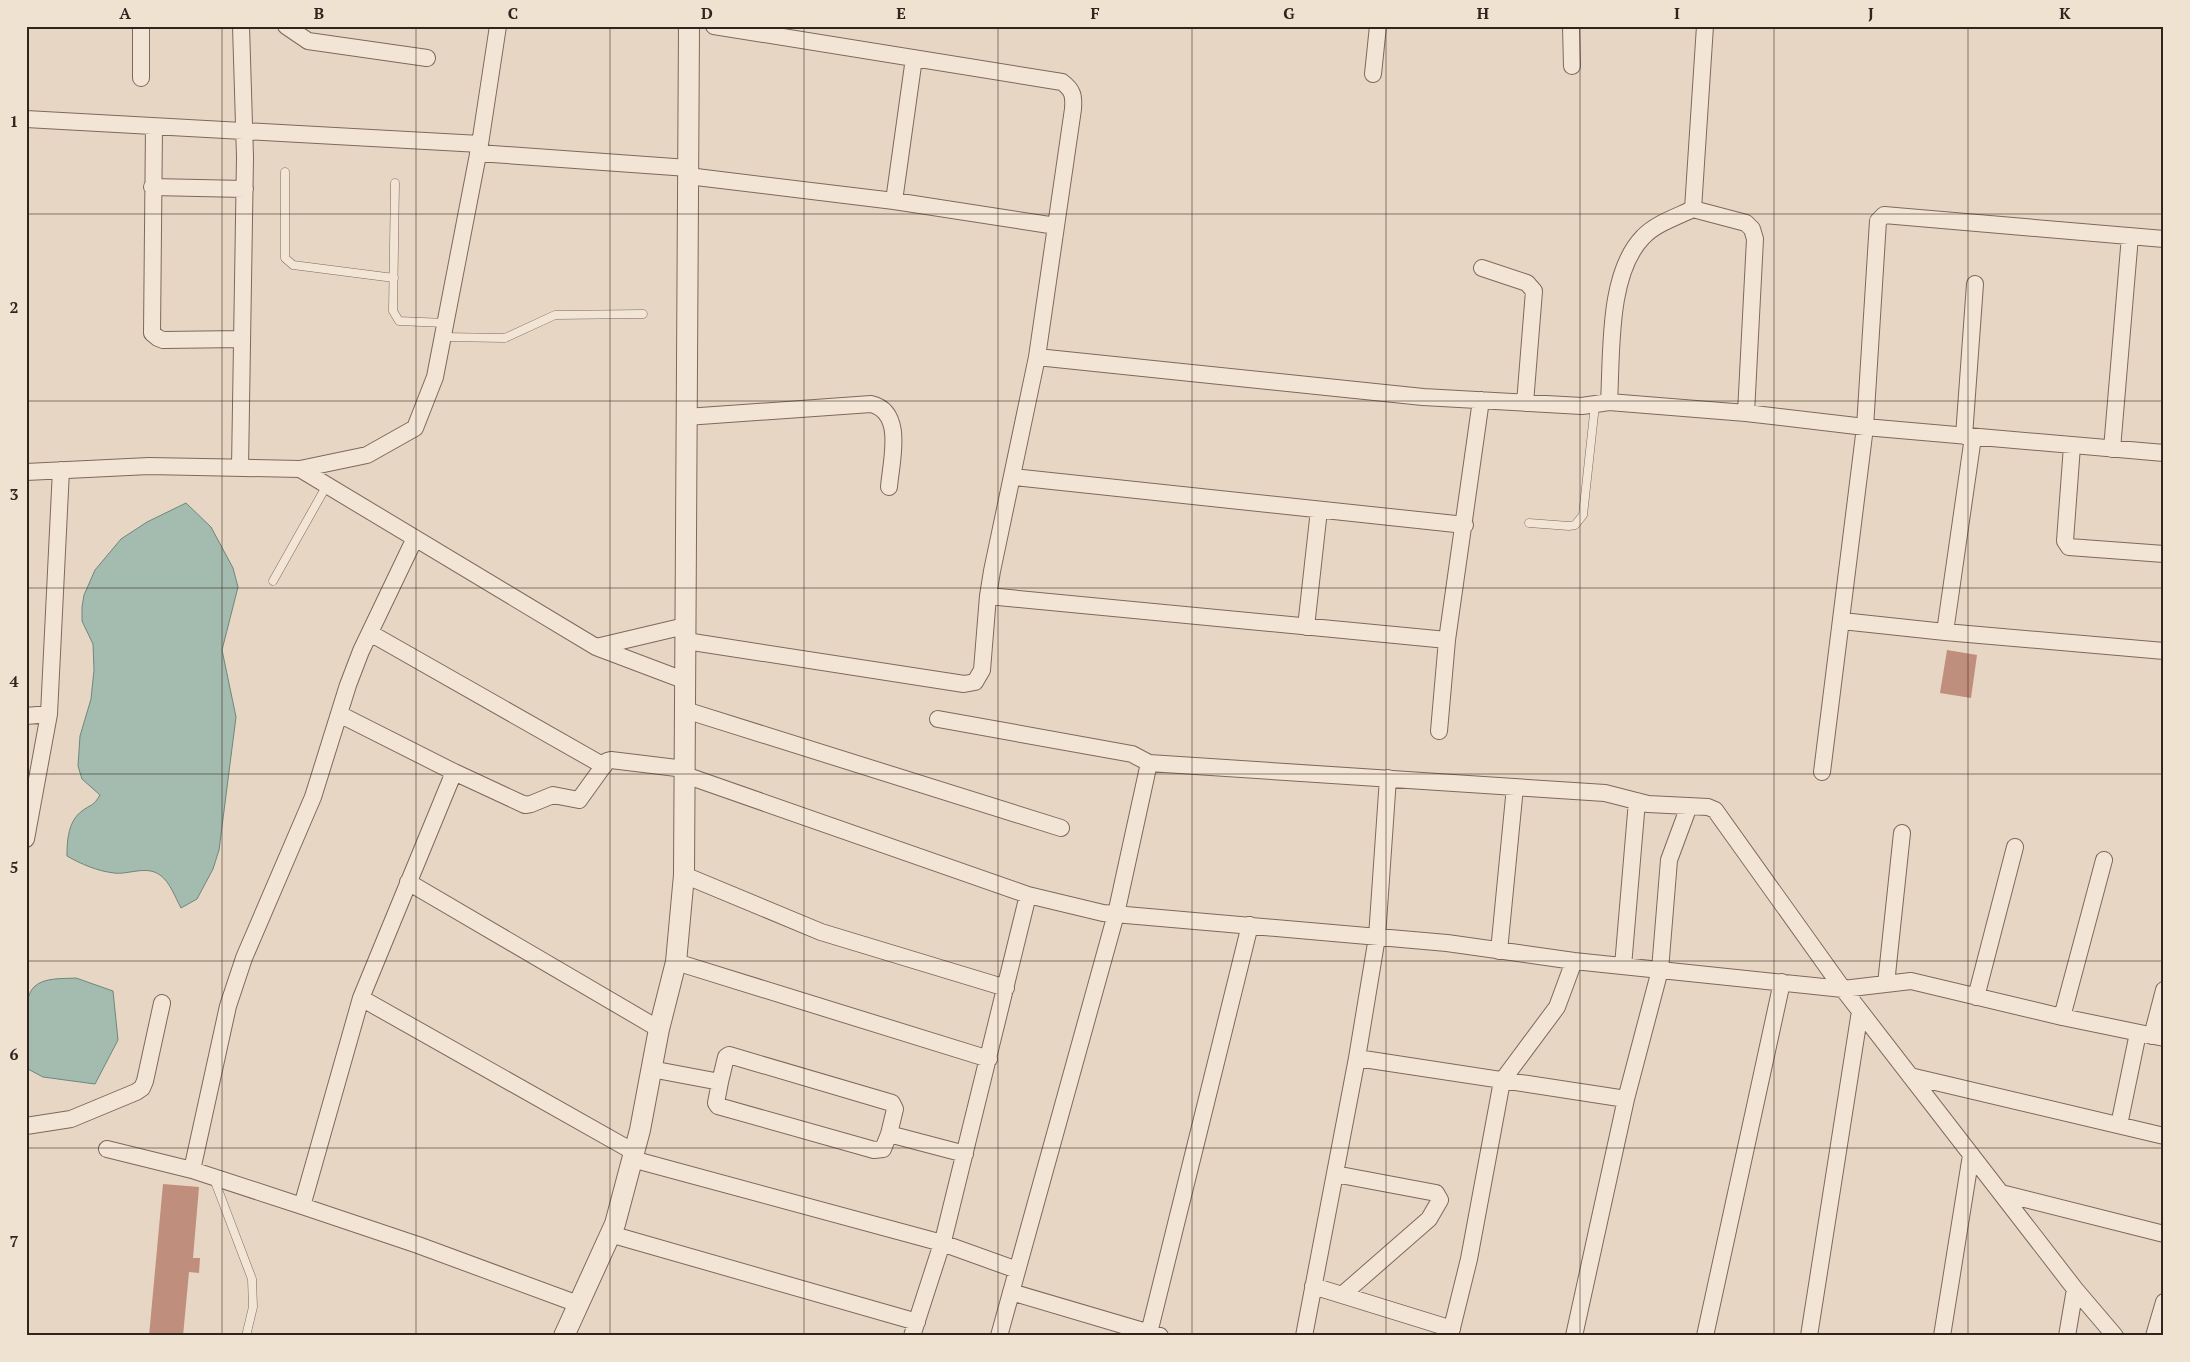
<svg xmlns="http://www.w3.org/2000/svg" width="2190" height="1362" viewBox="0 0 2190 1362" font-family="'PT Serif',serif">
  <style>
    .water { fill: #a4bbb0; stroke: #6d877c }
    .building { fill: #c08e7d }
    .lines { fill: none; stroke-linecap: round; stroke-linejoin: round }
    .service-casing { stroke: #7f685c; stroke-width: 9 }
    .minor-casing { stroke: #7f685c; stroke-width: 18 }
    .tertiary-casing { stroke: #7f685c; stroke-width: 22 }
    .service { stroke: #f3e5d5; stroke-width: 8 }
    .minor { stroke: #f3e5d5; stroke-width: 16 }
    .tertiary { stroke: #f3e5d5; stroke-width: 20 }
    .grid { fill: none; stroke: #31241e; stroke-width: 1; stroke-opacity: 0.55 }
    .neatline { fill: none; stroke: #31241e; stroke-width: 2 }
    .grid-label { font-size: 16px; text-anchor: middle; font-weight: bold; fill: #31241e }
  </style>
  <rect width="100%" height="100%" fill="#e7d6c3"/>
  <!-- water -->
  <path class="water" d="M 186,503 L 211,527 L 233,568 L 238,587 L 222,650 L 236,717 L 219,850 L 213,869 L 197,899 L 181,908 C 175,897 170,882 160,875 C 146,865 128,875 114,873 C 97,871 81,864 67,856 C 67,841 68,821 82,811 C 91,804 93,807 100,795 L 82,779 L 78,766 L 80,736 L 91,699 L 94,670 L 93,644 L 82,621 L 82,607 L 84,595 L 95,570 L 121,539 L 147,522 Z
    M 76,978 L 113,991 L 118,1040 L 95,1084 L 43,1077 L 26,1068 C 26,1049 20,1001 34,987 C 44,977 63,979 76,978 Z"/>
  <!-- building -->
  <path class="building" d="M 1947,650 L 1977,655 L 1971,698 L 1940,693 Z
    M 163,1184 L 199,1187 L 193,1258 L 200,1258 L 199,1273 L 189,1272 L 183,1336 L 149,1336 Z"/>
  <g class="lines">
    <!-- service casing -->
    <g class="service-casing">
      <path id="service" d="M 285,172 L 285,258 L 293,265 L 394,278
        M 395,183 L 393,311 L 399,321 L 445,323
        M 443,337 L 505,338 L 555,315 L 643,314
        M 1529,523 L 1569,526 L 1575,525 L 1583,515 L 1595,405
        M 273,581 L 327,485
        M 214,1179 L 252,1279 L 253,1307 L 246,1336"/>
    </g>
    <!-- minor casing -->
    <g class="minor-casing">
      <path id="minor" d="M 286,26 L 308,41 L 427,58
        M 1571,26 L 1572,66
        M 1705,26 L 1693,209 L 1746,223 L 1752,229 L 1755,239 L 1746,413
        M 1373,74 L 1378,26
        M 141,78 L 141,26
        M 26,119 L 480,144
        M 154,127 L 152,333 L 158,338 L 163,340 L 242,339
        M 478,153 L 688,168
        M 688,176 L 894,201 L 1056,226
        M 152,187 L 245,189
        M 894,201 L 914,58
        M 1482,268 L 1527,283 L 1534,291 L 1525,403
        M 1037,357 L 1423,397 L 1582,406 L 1609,402 L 1746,413 L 1865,427 L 2164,453
        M 1609,402 C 1612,354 1607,274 1643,237 C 1655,224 1676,217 1693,209
        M 686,417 L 871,404 C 905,412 891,461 889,487
        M 1964,436 L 1975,284
        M 2072,446 L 2065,541 L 2069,547 L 2164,554
        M 2112,449 L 2130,236
        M 240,468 L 245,157 L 241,26
        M 300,469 L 596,647 L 686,681
        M 26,472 L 149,466 L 300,469 L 367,455 L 415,428 L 435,377 L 480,144 L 498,26
        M 1014,477 L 1465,525
        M 988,596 L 1447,640
        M 1842,621 L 1945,632 L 2164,651
        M 1306,627 L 1319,510
        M 1945,632 L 1973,437
        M 370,633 L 604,766
        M 686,641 L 964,684 L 975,682 L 982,670 L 988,596 L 992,571 L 1037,357 L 1073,109 C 1074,96 1073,90 1062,82 L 714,26
        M 596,647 L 685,626
        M 685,710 L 1061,828
        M 339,714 L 454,772 L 525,805 L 531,804 L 553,795 L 579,800 L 607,761 L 611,760 L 685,769
        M 26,716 L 49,714
        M 938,719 L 1132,754 L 1149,763 L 1605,793 L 1648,804 L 1708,807 L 1715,810 L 1843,989 L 2075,1289 L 2115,1336
        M 1439,731 L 1447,640 L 1481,400
        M 1822,772 L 1865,427 L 1878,221 L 1884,215 L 2164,239
        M 685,775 L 1028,895 L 1103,913 L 1447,943 L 1574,961 L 1843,989 L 1911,981 L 2062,1017 L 2164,1038
        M 26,839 L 49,714 L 61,470
        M 684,875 L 821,932 L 1006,988
        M 408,882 L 659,1029
        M 1499,951 L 1515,787
        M 676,962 L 989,1059
        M 1623,966 L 1637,801
        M 1886,984 L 1902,833
        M 1976,997 L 2015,847
        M 361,998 L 634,1152
        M 2062,1017 L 2104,860
        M 2152,1036 L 2164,990
        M 1357,1058 L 1626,1099
        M 651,1069 L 720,1082 L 716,1103 L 718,1106 L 874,1150 L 883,1149 L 889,1134 L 965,1154
        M 1910,1076 L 2164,1136
        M 720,1082 L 726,1057 L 729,1055 L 892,1103 L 895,1109 L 889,1134
        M 2119,1125 L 2138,1033
        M 26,1126 L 71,1119 L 136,1092 L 142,1088 L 145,1081 L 162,1003
        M 107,1149 L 192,1170 L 302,1206 L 418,1245 L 578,1304
        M 632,1159 L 942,1243 L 1017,1270
        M 192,1170 L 228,1006 L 244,958 L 313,797 L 348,685 L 361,651 L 415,538
        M 1335,1174 L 1436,1193 L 1440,1200 L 1429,1219 L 1342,1295
        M 2001,1193 L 2164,1234
        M 302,1206 L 361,998 L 454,772
        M 610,1234 L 917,1322
        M 1313,1286 L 1452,1329
        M 1011,1292 L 1160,1336
        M 1149,1333 L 1250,925
        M 912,1336 L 944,1237 L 1028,895
        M 999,1336 L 1116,914 L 1149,763
        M 1304,1336 L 1357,1058 L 1377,937 L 1388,778
        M 1450,1336 L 1469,1259 L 1502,1081 L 1557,1007 L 1574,961
        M 1574,1336 L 1626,1099 L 1660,970 L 1669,860 L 1689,806
        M 1705,1336 L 1782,982
        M 1809,1336 L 1860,1011
        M 1942,1336 L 1971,1155
        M 2067,1336 L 2075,1289
        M 2154,1336 L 2164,1302"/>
    </g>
    <!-- tertiary casing -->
    <g class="tertiary-casing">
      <path id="tertiary" d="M 564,1336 L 615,1224 L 640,1130 L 659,1029 L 676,962 L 684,875 L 689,26"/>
    </g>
    <!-- service -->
    <use href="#service" class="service"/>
    <!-- minor -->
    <use href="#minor" class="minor"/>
    <!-- tertiary -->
    <use href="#tertiary" class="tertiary"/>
  </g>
  <!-- grid -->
  <path class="grid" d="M 222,26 L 222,1336M 416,26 L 416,1336M 610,26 L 610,1336M 804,26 L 804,1336M 998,26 L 998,1336M 1192,26 L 1192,1336M 1386,26 L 1386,1336M 1580,26 L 1580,1336M 1774,26 L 1774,1336M 1968,26 L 1968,1336M 26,214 L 2164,214M 26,401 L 2164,401M 26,588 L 2164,588M 26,774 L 2164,774M 26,961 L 2164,961M 26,1148 L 2164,1148"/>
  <!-- border -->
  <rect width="2190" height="1362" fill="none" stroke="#f0e2d1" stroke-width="55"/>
  <rect x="28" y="28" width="2134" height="1306" class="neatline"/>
  <g class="grid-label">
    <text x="125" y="19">A</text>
    <text x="319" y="19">B</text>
    <text x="513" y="19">C</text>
    <text x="707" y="19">D</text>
    <text x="901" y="19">E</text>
    <text x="1095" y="19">F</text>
    <text x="1289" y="19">G</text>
    <text x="1483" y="19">H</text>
    <text x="1677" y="19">I</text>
    <text x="1871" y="19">J</text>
    <text x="2065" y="19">K</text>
    <text x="14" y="127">1</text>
    <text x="14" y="313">2</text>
    <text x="14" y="500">3</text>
    <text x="14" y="687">4</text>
    <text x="14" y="873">5</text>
    <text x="14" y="1060">6</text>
    <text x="14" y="1247">7</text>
  </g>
</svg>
